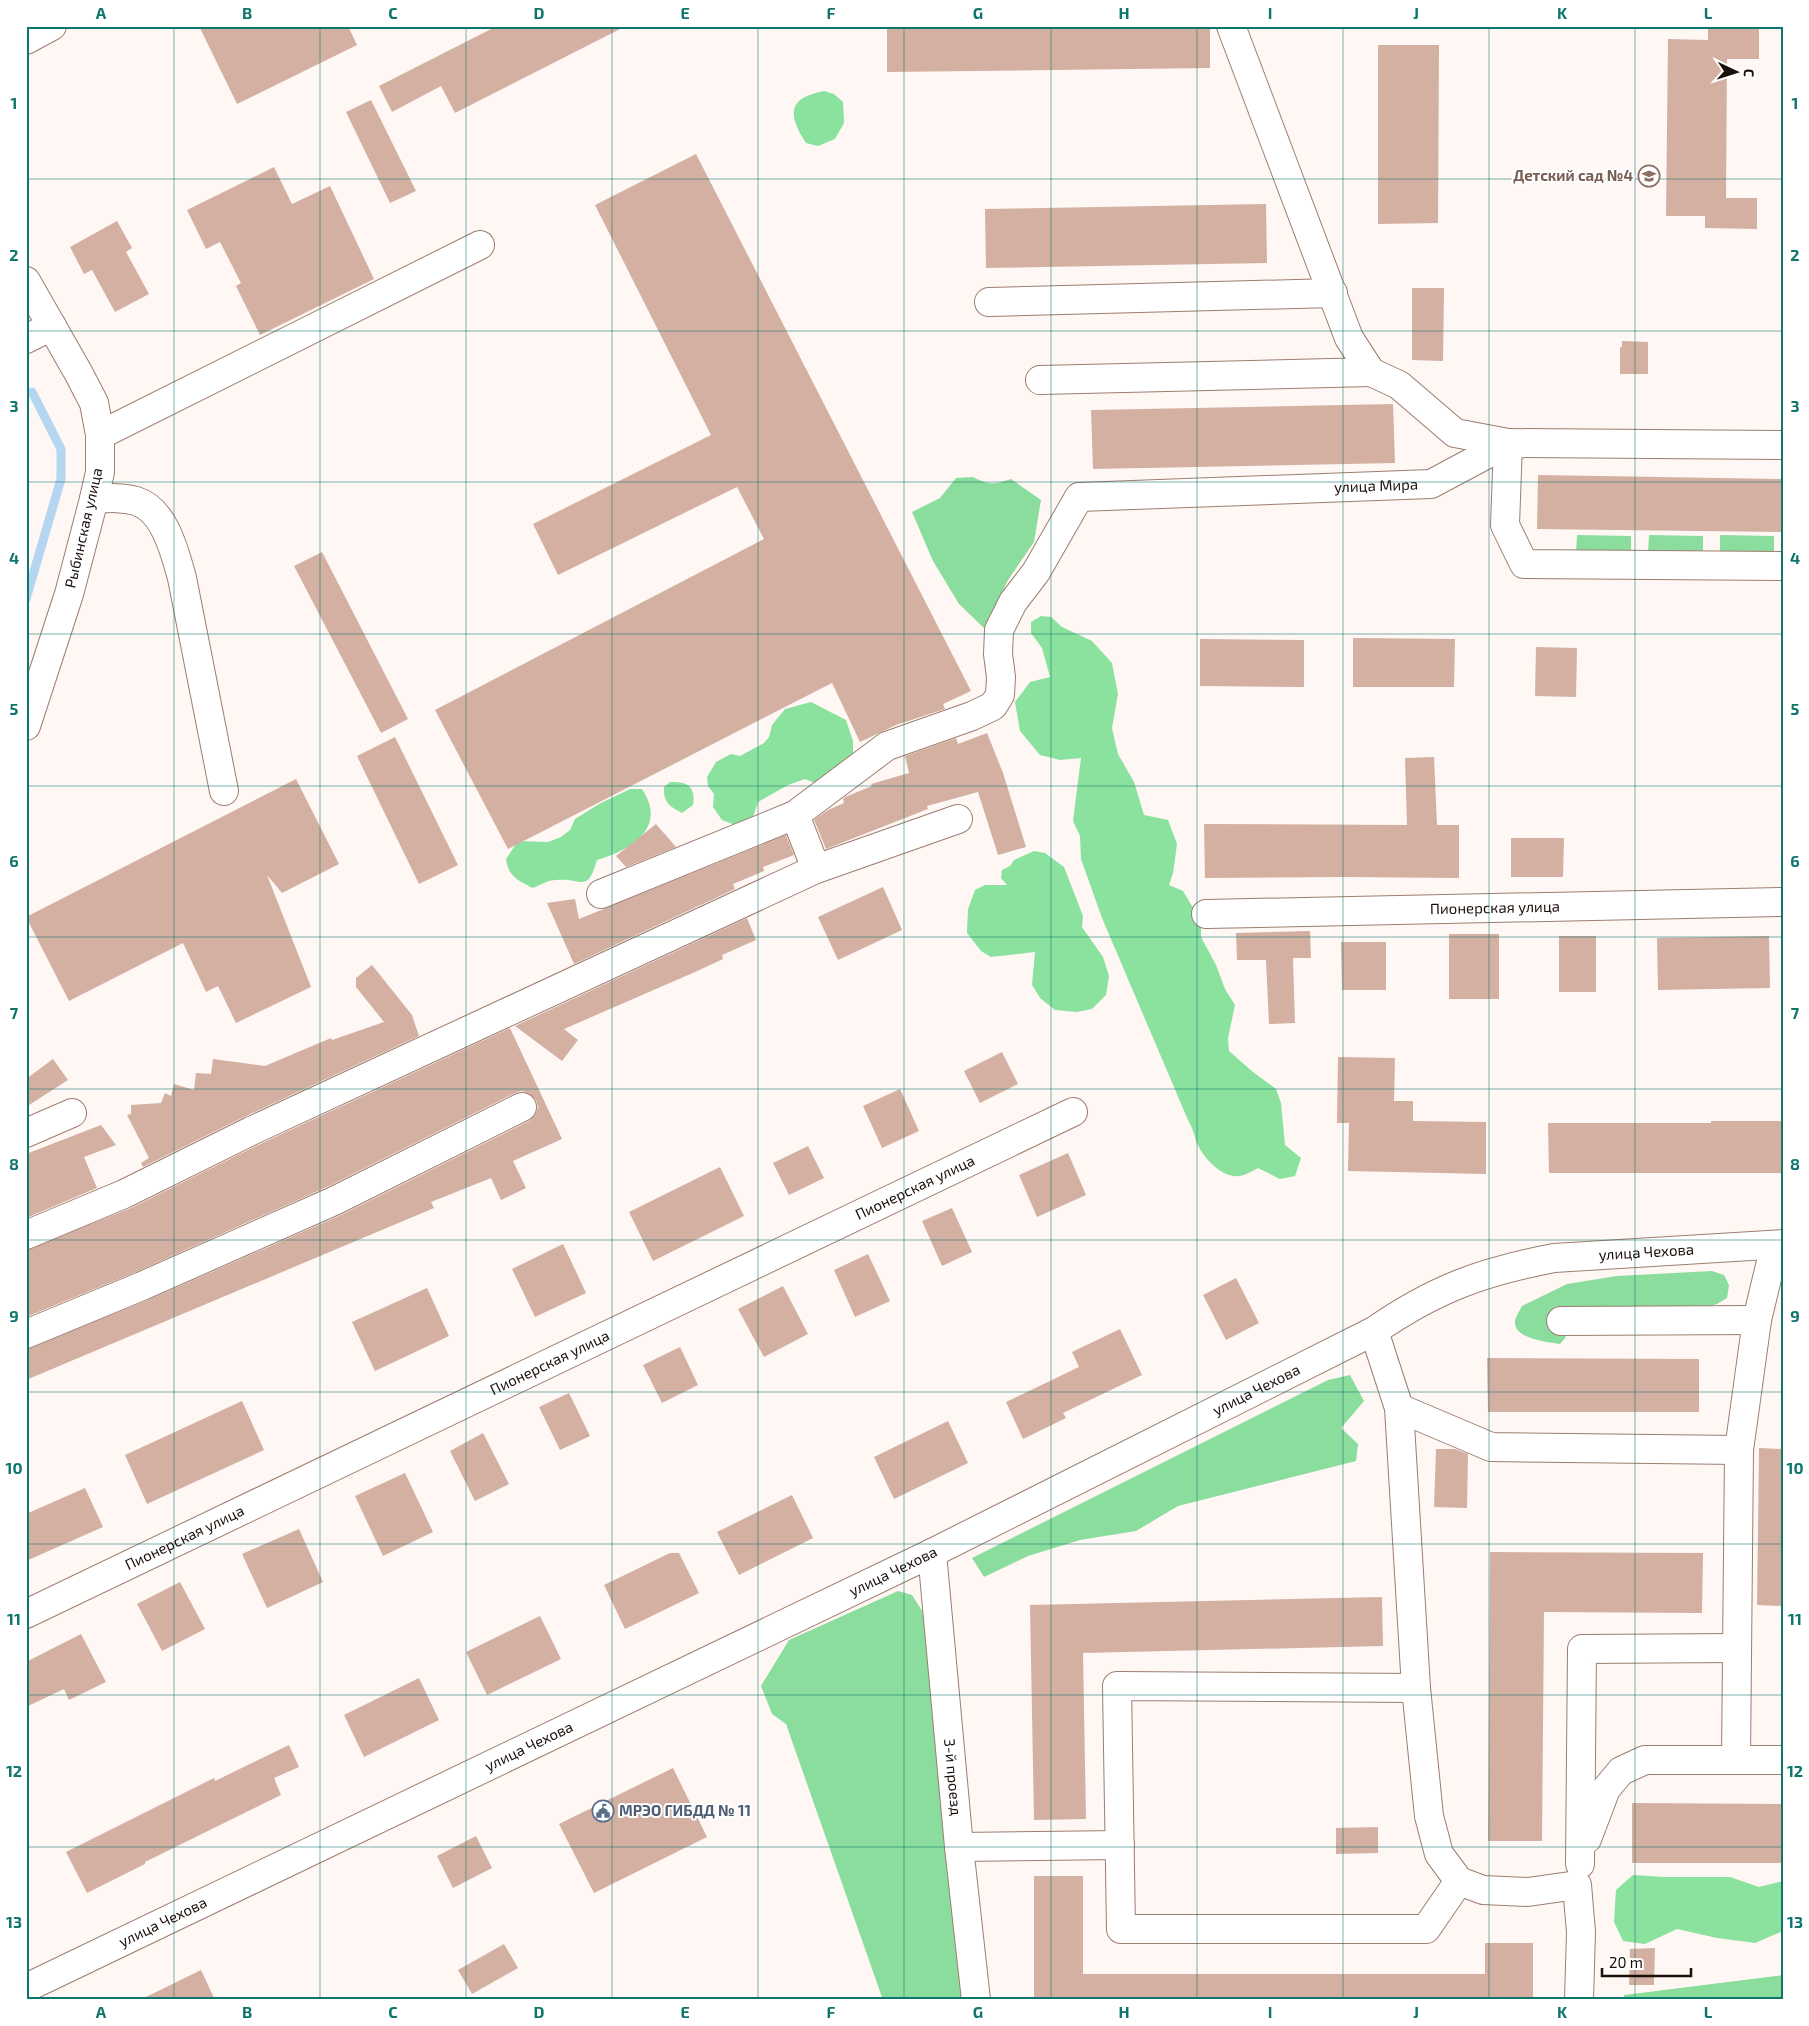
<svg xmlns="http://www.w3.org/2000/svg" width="1809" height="2026" viewBox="0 0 1809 2026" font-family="'Exo 2',sans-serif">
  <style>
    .green { fill: #8add9d }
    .forest { fill: #8ae29e }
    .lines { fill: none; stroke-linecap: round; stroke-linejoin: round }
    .stream { stroke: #b5d6f1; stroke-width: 9 }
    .building { fill: #d3b0a2 }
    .minor-casing { stroke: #9d7d6f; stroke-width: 30 }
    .major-casing { stroke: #9d7d6f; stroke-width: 30 }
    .minor { stroke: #fff; stroke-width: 28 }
    .major { stroke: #fff; stroke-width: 28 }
    .grid { fill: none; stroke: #0f766e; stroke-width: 1; stroke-opacity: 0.55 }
    .labels { text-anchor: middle; stroke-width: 4; stroke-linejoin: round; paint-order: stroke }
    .education-label { font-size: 15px; font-weight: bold; fill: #785e54; stroke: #fff; text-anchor: end }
    .street-label { font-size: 15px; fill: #1b0f0a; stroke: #fff }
    .service-label { font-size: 15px; font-weight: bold; fill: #4e5e75; stroke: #fff; text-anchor: start }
    .neatline { fill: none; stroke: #0f766e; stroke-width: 2 }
    .grid-label { font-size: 16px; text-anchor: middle; font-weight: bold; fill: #0f766e }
  </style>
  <rect width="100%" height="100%" fill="#fef7f4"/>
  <!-- green -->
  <path class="green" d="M 973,477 C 988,485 994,485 1011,479 L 1041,500 L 1034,542 L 1008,580 L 985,629 L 959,604 L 933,561 L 912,512 L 940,498 L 956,478 Z
    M 1577,535 L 1631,536 L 1631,555 L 1576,554 Z
    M 1649,535 L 1703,536 L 1703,554 L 1648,554 Z
    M 1720,535 L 1774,536 L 1774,555 L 1720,554 Z
    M 1712,1271 L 1724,1275 L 1729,1285 L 1727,1298 L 1717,1304 L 1699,1309 L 1553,1324 L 1566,1337 L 1560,1344 C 1548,1342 1513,1339 1515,1321 C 1516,1316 1520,1310 1522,1306 L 1567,1284 L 1617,1276 Z
    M 1350,1375 L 1364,1401 L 1341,1428 L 1358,1444 L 1356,1461 L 1178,1506 L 1136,1531 L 1080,1540 L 1028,1556 L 984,1577 L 972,1558 L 1328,1380 Z
    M 898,1591 L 912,1595 L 924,1614 L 933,1684 L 932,1712 L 962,2000 L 883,2000 L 786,1724 L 772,1714 L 761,1686 L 789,1640 Z
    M 1783,1975 L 1783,2000 L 1624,2000 L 1624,1995 Z"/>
  <!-- forest -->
  <path class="forest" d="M 824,91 L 834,94 L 843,102 L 844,123 L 835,139 L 818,146 L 806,143 C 787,114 788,98 824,91 Z
    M 1041,616 L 1051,617 L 1062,627 L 1092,641 L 1112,663 L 1118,694 L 1112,728 L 1118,754 L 1134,782 L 1144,815 L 1168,820 L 1177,844 L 1173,873 L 1169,885 L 1183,891 L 1201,921 L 1201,937 L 1216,965 L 1225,989 L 1235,1005 L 1228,1038 L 1229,1051 L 1253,1072 L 1276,1089 L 1281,1103 L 1285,1145 L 1301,1158 L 1295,1176 L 1280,1179 L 1258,1168 C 1252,1171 1246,1175 1240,1176 C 1222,1179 1202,1157 1196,1141 C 1194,1133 1192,1127 1188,1120 L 1102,918 L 1081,859 L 1080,836 L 1073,821 L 1081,758 L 1060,760 L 1040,755 L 1020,731 L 1015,702 L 1030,682 L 1050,677 L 1042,648 L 1031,633 L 1031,622 Z
    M 811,702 L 846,720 L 853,741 L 853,755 L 815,783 L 805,779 L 788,785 L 758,802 L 752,820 L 743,828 L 722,820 L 713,807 L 714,794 L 708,786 L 707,777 L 716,762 L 731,754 L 740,756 L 764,743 L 769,737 L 772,725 L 785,709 Z
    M 670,782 C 688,781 696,787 693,805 L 682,813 C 669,806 663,802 664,787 Z
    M 630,789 L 642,789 C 668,828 631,850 597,860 C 587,895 582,877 556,880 C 548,880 540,885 533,888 C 518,881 508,876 506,859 L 518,841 L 548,842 L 561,837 L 570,830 L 575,819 L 599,804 Z
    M 1034,851 L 1045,853 L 1064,867 L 1083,916 L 1082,927 L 1103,957 L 1109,976 L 1106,995 L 1092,1009 L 1077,1012 L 1055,1010 L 1040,998 L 1032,985 L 1035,952 L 991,957 L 981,951 L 967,933 L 968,909 L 975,890 L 985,885 L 1007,885 L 1001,878 L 1002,870 L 1010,866 L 1014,860 Z
    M 1633,1875 L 1665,1877 L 1730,1877 L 1759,1887 L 1783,1881 L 1783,1931 L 1755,1943 L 1717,1938 L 1677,1929 L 1645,1944 L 1623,1941 L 1614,1922 L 1616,1890 Z"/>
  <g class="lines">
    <!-- stream -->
    <path class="stream" d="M 26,599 L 61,479 L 61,449 L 32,392"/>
  </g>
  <!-- building -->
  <path class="building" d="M 199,26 L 348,26 L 357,45 L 237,104 Z
    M 497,26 L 626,26 L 455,113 L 441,86 L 392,112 L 379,86 Z
    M 887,26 L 1210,26 L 1210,68 L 887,72 Z
    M 1708,27 L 1759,28 L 1759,59 L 1727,59 L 1726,198 L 1757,198 L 1757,229 L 1705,228 L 1705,216 L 1666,216 L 1668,39 L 1708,40 Z
    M 1378,45 L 1439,45 L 1438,223 L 1378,224 Z
    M 371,100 L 416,191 L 390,203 L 346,112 Z
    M 696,154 L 971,691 L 943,704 L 945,709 L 896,725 L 860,742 L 832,683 L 508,849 L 435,710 L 764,539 L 737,487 L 558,575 L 533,524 L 711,435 L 595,205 Z
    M 274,167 L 292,204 L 330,186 L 374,279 L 260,335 L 236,286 L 241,283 L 220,242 L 206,249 L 187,210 Z
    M 1266,204 L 1267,263 L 986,268 L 985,209 Z
    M 117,221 L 132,248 L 126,252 L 149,294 L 115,312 L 92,270 L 84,274 L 70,247 Z
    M 1412,288 L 1444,288 L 1443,361 L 1412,360 Z
    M 1622,341 L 1648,342 L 1648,374 L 1620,374 L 1620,347 L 1622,347 Z
    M 1393,404 L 1395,463 L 1093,469 L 1091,410 Z
    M 1538,475 L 1783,479 L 1783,532 L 1537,529 Z
    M 322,552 L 408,719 L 381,733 L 294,566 Z
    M 1353,638 L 1455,639 L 1454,687 L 1353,687 Z
    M 1200,639 L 1304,640 L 1304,687 L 1200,686 Z
    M 1536,647 L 1577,648 L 1576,697 L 1535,696 Z
    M 987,733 L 1003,773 L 1026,847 L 998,855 L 978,792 L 927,806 L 928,809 L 826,849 L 814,820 L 828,810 L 844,803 L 843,799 L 845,797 L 872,786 L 871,784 L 909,773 L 905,756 L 956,738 L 958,744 Z
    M 395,737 L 458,865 L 419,884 L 357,756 Z
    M 1434,757 L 1437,825 L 1459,825 L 1459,878 L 1345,877 L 1205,878 L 1204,824 L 1407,825 L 1405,758 Z
    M 296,779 L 339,864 L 282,893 L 267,875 L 311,987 L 236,1023 L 218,986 L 206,992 L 183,943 L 69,1001 L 26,917 Z
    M 656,824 L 676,847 L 626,867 L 616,856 Z
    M 786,835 L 794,855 L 763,867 L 764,871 L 733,884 L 735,889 L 574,964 L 547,903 L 575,899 L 579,919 Z
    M 1511,838 L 1564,838 L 1563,877 L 1511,877 Z
    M 883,887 L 902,930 L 838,960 L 818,917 Z
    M 747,918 L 756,940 L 722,955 L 723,959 L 695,972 L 564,1029 L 578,1040 L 562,1061 L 515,1026 Z
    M 1310,931 L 1311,958 L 1293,958 L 1295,1023 L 1269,1024 L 1266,960 L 1237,960 L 1236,933 Z
    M 1449,934 L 1499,934 L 1499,999 L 1449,999 Z
    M 1559,936 L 1596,936 L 1596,992 L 1559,992 Z
    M 1769,936 L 1770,988 L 1658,990 L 1657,938 Z
    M 1341,942 L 1386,942 L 1386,990 L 1342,990 Z
    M 372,965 L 412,1015 L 419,1036 L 244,1117 L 143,1167 L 141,1163 L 149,1158 L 127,1115 L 131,1114 L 131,1105 L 161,1103 L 165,1093 L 171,1096 L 174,1084 L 194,1090 L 196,1073 L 211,1074 L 213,1059 L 265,1066 L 331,1038 L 332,1040 L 384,1022 L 356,987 L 356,978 Z
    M 510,1028 L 562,1139 L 513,1161 L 526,1188 L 501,1200 L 491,1178 L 431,1202 L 434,1208 L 26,1380 L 26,1349 L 148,1300 L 341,1215 L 529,1121 L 535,1115 L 538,1107 L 536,1100 L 530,1094 L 522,1091 L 515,1093 L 327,1187 L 136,1272 L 26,1317 L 26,1250 L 131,1208 L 258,1145 Z
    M 1002,1052 L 1018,1084 L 980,1103 L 964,1071 Z
    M 1338,1057 L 1395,1058 L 1394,1101 L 1413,1101 L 1413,1121 L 1486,1122 L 1486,1174 L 1348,1171 L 1349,1123 L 1337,1123 Z
    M 53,1059 L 68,1080 L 26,1107 L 26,1079 Z
    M 900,1089 L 919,1131 L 882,1148 L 863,1106 Z
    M 1711,1121 L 1783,1121 L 1783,1173 L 1549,1173 L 1548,1123 L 1711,1123 Z
    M 101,1125 L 116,1145 L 84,1157 L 97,1188 L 26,1218 L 26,1154 Z
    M 808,1146 L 824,1178 L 789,1195 L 773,1163 Z
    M 1068,1153 L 1086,1195 L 1037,1217 L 1019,1175 Z
    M 720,1167 L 744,1216 L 653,1261 L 629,1212 Z
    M 952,1208 L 972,1252 L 942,1266 L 922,1221 Z
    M 563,1244 L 586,1293 L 535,1317 L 512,1269 Z
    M 868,1254 L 890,1301 L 855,1317 L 834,1270 Z
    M 1236,1278 L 1259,1323 L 1226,1340 L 1203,1295 Z
    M 783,1286 L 808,1334 L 764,1357 L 738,1309 Z
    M 427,1288 L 449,1336 L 375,1371 L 352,1322 Z
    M 1120,1329 L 1142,1375 L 1063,1413 L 1066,1418 L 1023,1439 L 1006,1402 L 1079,1367 L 1072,1352 Z
    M 680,1347 L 698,1385 L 662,1403 L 643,1365 Z
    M 1487,1358 L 1699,1359 L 1699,1412 L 1488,1412 Z
    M 569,1393 L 590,1436 L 560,1450 L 539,1407 Z
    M 242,1401 L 264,1450 L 147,1504 L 125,1455 Z
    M 948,1421 L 968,1463 L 894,1499 L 874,1457 Z
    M 483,1433 L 509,1484 L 475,1501 L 450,1451 Z
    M 1759,1448 L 1783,1449 L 1783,1606 L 1757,1605 Z
    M 1436,1449 L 1455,1449 L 1468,1454 L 1467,1508 L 1434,1507 Z
    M 405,1473 L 433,1532 L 383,1556 L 355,1496 Z
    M 85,1488 L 103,1527 L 26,1561 L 26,1514 Z
    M 792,1495 L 813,1538 L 739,1575 L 717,1532 Z
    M 299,1529 L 323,1582 L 267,1608 L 242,1554 Z
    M 1490,1552 L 1703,1553 L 1702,1613 L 1544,1612 L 1542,1841 L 1488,1841 Z
    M 670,1553 L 679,1553 L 699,1593 L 625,1629 L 604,1585 Z
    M 180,1582 L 205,1629 L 162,1651 L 137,1604 Z
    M 1382,1597 L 1383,1646 L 1083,1653 L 1086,1819 L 1034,1820 L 1030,1605 Z
    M 540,1616 L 561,1659 L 487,1695 L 466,1652 Z
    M 81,1634 L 106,1682 L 69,1700 L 64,1689 L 26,1707 L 26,1662 Z
    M 419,1678 L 439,1720 L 364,1757 L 344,1715 Z
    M 289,1745 L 299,1767 L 274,1778 L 281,1795 L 145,1862 L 145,1864 L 87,1893 L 66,1852 L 214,1778 L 215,1781 Z
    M 673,1768 L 707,1837 L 594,1893 L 559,1824 Z
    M 1632,1803 L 1783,1804 L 1783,1863 L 1632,1863 Z
    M 1378,1827 L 1378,1853 L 1336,1854 L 1336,1828 Z
    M 476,1836 L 492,1868 L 453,1888 L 437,1856 Z
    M 1034,1876 L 1083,1876 L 1083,1974 L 1485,1974 L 1485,1943 L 1533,1943 L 1533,2000 L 1034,2000 Z
    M 504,1944 L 518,1968 L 472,1994 L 458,1970 Z
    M 1655,1948 L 1654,1985 L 1629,1985 L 1630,1949 Z
    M 201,1970 L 215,2000 L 140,2000 Z"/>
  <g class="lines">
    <!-- minor casing -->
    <g class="minor-casing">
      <g id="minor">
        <path d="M 26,40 L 52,26"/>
        <path d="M 989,302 L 1333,293"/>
        <path d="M 26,339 L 52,326"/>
        <path d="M 1371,372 L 1399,385 L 1455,433 L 1508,443 L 1505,525 L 1524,564 L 1783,566"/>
        <path d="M 1040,380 L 1371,372 L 1349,338 L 1231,26"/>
        <path d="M 100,435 L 480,245"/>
        <path d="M 94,499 C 109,498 123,497 136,501 C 165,510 175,553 182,578 L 224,791"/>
        <path d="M 795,815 L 816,869"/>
        <path id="s1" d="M 601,894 L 795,815 L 887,746 L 972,716 L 993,706 L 1000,695 L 1001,677 L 998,654 L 999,630 L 1013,602 L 1036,572 L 1079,497 L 1431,484 L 1508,443 L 1783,445"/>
        <path id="s2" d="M 1206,914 L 1783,902"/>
        <path d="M 26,1133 L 72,1113"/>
        <path d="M 26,1235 L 124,1194 L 251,1131 L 816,869 L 958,819"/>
        <path d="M 1561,1321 L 1757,1320"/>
        <path d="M 1374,1331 L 1399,1408 L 1416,1688 L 1429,1816 L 1439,1854 L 1459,1881 L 1483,1890 L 1528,1892 L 1577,1885 L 1581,1932 L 1579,2000"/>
        <path d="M 26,1334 L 142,1286 L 334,1201 L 522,1107"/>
        <path d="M 1399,1408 L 1491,1447 L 1739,1450"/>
        <path id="s3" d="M 932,1553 L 959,1847 L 976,2000"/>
        <path id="s4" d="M 26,1614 L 1073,1112"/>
        <path d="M 1416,1688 L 1117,1686 L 1121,1929 L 1426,1929 L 1459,1881"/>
        <path d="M 1736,1760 L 1739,1450 L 1757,1320 L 1775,1245"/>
        <path d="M 1587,1839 L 1606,1789 L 1621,1771 L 1645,1760 L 1783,1760"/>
        <path d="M 959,1847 L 1120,1845"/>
        <path d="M 1580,1864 L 1582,1649 L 1737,1648"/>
        <path id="s5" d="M 26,1988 L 932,1553 L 1374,1331 C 1435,1289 1481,1272 1554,1258 L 1783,1244"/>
      </g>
    </g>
    <!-- major casing -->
    <g class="major-casing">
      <path id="major" d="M 26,281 L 79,374 L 94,403 L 100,435 L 100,472 L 94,499 L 69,594 L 26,726"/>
    </g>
    <!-- minor -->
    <use href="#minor" class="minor"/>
    <!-- major -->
    <use href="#major" class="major"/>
  </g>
  <!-- grid -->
  <path class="grid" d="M 174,26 L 174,2000M 320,26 L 320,2000M 466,26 L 466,2000M 612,26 L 612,2000M 758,26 L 758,2000M 904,26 L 904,2000M 1051,26 L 1051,2000M 1197,26 L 1197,2000M 1343,26 L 1343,2000M 1489,26 L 1489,2000M 1635,26 L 1635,2000M 26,179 L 1783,179M 26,331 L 1783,331M 26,482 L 1783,482M 26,634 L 1783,634M 26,786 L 1783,786M 26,937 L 1783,937M 26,1089 L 1783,1089M 26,1240 L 1783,1240M 26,1392 L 1783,1392M 26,1544 L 1783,1544M 26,1695 L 1783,1695M 26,1847 L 1783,1847"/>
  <!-- icons -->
  <defs>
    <g id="school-ring" transform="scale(1.125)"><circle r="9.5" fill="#fff" stroke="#8d6e63" stroke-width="1.5"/><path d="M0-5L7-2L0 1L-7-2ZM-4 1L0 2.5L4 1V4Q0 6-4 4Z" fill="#8d6e63"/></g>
    <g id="civic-ring" transform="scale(1.125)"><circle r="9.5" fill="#fff" stroke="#5c6f8a" stroke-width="1.5"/><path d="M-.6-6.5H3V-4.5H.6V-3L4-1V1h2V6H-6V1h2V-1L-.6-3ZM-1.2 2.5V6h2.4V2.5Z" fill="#5c6f8a"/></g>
  </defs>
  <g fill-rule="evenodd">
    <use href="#school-ring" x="1649" y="176"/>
    <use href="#civic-ring" x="603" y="1811"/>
  </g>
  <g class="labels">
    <!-- education labels -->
    <g class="education-label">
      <text x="1633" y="181">Детский сад №4</text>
    </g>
    <!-- street labels -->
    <g class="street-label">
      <text dy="5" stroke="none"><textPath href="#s1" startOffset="969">улица Мира</textPath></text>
      <text transform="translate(84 528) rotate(-77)" y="5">Рыбинская улица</text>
      <text dy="5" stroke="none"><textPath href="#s2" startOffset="289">Пионерская улица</textPath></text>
      <text dy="5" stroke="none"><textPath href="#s4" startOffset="986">Пионерская улица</textPath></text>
      <text dy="5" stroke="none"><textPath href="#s5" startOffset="1788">улица Чехова</textPath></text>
      <text dy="5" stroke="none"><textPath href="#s4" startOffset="581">Пионерская улица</textPath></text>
      <text dy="5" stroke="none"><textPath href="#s5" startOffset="1368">улица Чехова</textPath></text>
      <text dy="5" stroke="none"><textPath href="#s4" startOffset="176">Пионерская улица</textPath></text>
      <text dy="5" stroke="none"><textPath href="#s5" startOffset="962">улица Чехова</textPath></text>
      <text dy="5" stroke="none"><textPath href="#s5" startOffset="558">улица Чехова</textPath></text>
      <text dy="5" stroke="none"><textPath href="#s3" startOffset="225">3-й проезд</textPath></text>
      <text dy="5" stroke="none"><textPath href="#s5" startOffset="152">улица Чехова</textPath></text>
    </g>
    <!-- service labels -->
    <g class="service-label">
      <text x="619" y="1816">МРЭО ГИБДД № 11</text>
    </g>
  </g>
  <!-- border -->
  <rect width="1809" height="2026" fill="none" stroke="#ffffff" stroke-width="55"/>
  <!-- north arrow -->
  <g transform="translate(1736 72) rotate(94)" stroke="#ffffff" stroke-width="4" paint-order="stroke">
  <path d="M0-4L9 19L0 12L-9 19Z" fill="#1b0f0a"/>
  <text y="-8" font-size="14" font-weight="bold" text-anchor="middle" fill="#1b0f0a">С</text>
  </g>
  <!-- scale -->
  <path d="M1602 1968v8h89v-8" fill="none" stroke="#1b0f0a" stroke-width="2.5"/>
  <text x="1609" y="1968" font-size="15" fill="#1b0f0a" stroke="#ffffff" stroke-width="4" paint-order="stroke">20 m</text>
  <rect x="28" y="28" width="1754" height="1970" class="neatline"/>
  <g class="grid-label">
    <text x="101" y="19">A</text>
    <text x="247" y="19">B</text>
    <text x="393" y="19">C</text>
    <text x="539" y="19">D</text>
    <text x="685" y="19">E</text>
    <text x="831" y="19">F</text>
    <text x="978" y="19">G</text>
    <text x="1124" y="19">H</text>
    <text x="1270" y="19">I</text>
    <text x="1416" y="19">J</text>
    <text x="1562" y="19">K</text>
    <text x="1708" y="19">L</text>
    <text x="14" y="109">1</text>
    <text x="1795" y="109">1</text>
    <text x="14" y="261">2</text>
    <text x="1795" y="261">2</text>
    <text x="14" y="412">3</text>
    <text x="1795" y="412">3</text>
    <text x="14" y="564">4</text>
    <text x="1795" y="564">4</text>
    <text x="14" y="715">5</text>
    <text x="1795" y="715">5</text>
    <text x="14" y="867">6</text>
    <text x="1795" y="867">6</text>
    <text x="14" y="1019">7</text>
    <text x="1795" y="1019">7</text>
    <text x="14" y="1170">8</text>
    <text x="1795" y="1170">8</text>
    <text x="14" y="1322">9</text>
    <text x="1795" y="1322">9</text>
    <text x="14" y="1474">10</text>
    <text x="1795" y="1474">10</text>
    <text x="14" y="1625">11</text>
    <text x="1795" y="1625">11</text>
    <text x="14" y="1777">12</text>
    <text x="1795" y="1777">12</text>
    <text x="14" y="1928">13</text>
    <text x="1795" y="1928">13</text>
    <text x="101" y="2018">A</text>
    <text x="247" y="2018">B</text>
    <text x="393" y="2018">C</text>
    <text x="539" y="2018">D</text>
    <text x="685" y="2018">E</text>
    <text x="831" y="2018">F</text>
    <text x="978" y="2018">G</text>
    <text x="1124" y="2018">H</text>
    <text x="1270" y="2018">I</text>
    <text x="1416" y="2018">J</text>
    <text x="1562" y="2018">K</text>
    <text x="1708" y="2018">L</text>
  </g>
</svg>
